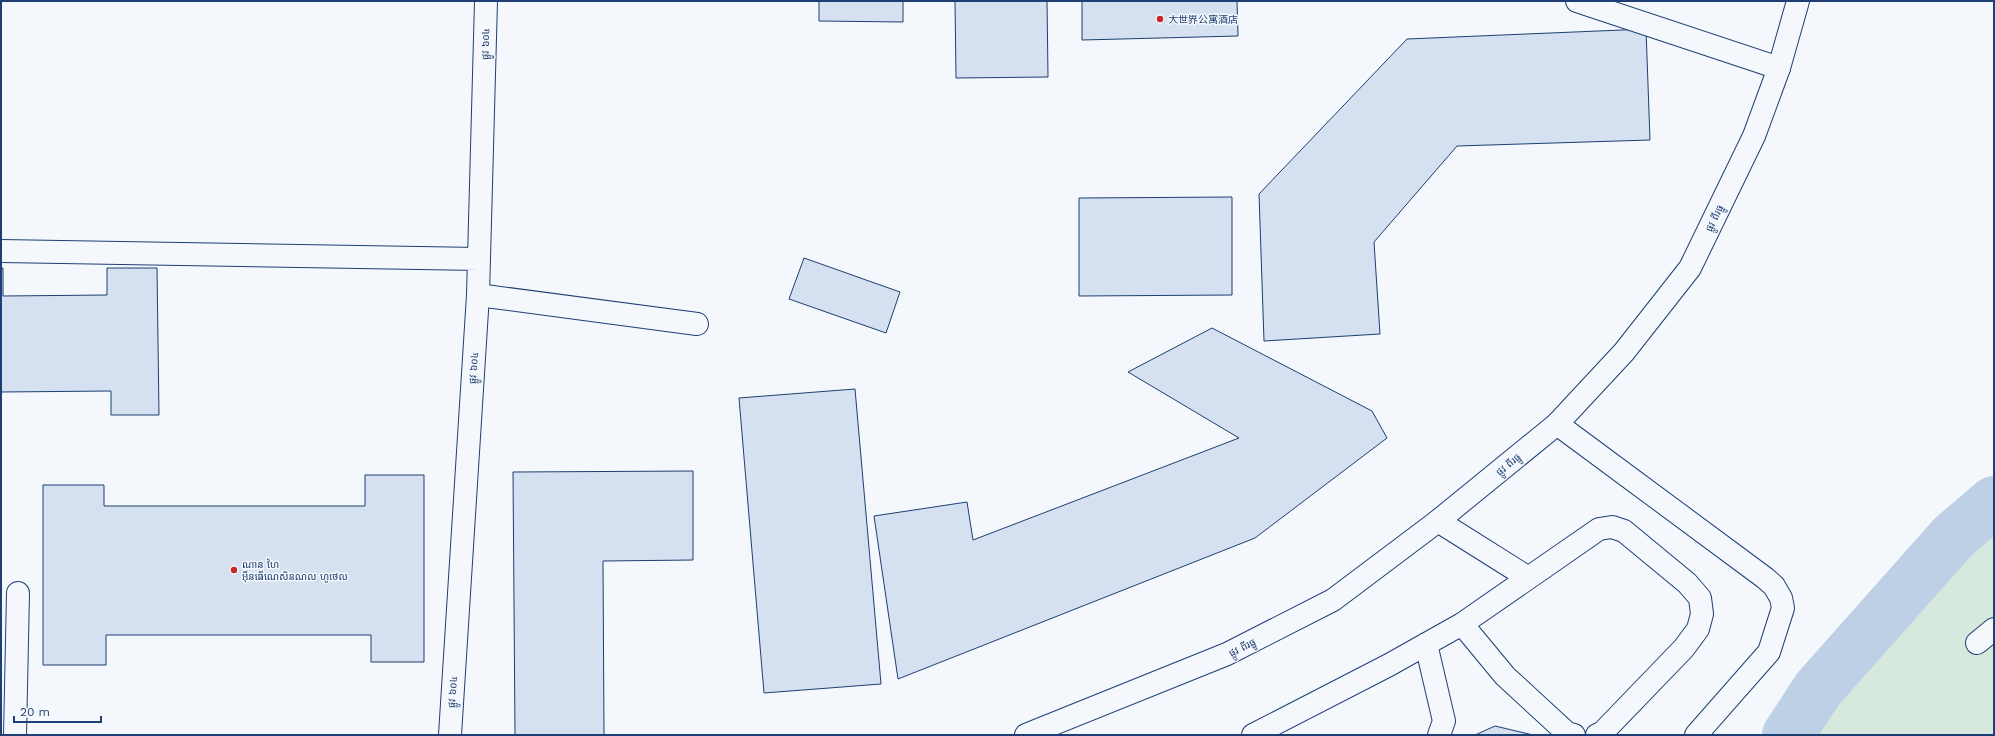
<svg xmlns="http://www.w3.org/2000/svg" width="1995" height="736" viewBox="0 0 1995 736" font-family="'Work Sans','Noto Sans SC','Noto Sans Khmer',sans-serif">
  <style>
    .green { fill: #d7e8df; stroke: #687fa3 }
    .lines { fill: none; stroke-linecap: round; stroke-linejoin: round }
    .river { stroke: #bed0e5; stroke-width: 52 }
    .building { fill: #d5e0f0; stroke: #1d3f73 }
    .minor-casing { stroke: #1d3f73; stroke-width: 24 }
    .major-casing { stroke: #1d3f73; stroke-width: 24 }
    .minor { stroke: #f4f7fb; stroke-width: 22 }
    .major { stroke: #f4f7fb; stroke-width: 22 }
    .poi-dot { fill: #c62828; stroke: #f4f7fb; stroke-width: 1.5 }
    .labels { text-anchor: middle; stroke-width: 3; stroke-linejoin: round; paint-order: stroke }
    .poi-label { font-size: 10px; fill: #1d3f73; stroke: #f4f7fb; text-anchor: start }
    .street-label { font-size: 10px; fill: #1d3f73; stroke: #f4f7fb }
  </style>
  <rect width="100%" height="100%" fill="#f4f7fb"/>
  <!-- green -->
  <path class="green" d="M 1994,502 L 1994,735 L 1788,735 L 1818,689 L 1953,537 Z"/>
  <g class="lines">
    <!-- river -->
    <path class="river" d="M 1788,735 L 1818,689 L 1953,537 L 1994,502"/>
  </g>
  <!-- building -->
  <path class="building" d="M 819,1 L 903,1 L 903,22 L 819,21 Z
    M 955,1 L 1047,1 L 1048,77 L 956,78 Z
    M 1082,1 L 1237,1 L 1238,36 L 1082,40 Z
    M 1646,29 L 1650,140 L 1457,146 L 1374,242 L 1380,334 L 1264,341 L 1259,194 L 1407,39 Z
    M 1232,197 L 1232,295 L 1079,296 L 1079,198 Z
    M 804,258 L 900,292 L 886,333 L 789,299 Z
    M 1,268 L 3,268 L 3,296 L 107,295 L 107,268 L 157,268 L 159,415 L 111,415 L 111,391 L 1,392 Z
    M 1212,328 L 1372,411 L 1387,438 L 1255,538 L 898,679 L 874,516 L 967,502 L 973,540 L 1239,438 L 1128,372 Z
    M 855,389 L 881,684 L 764,693 L 739,398 Z
    M 693,471 L 693,560 L 603,561 L 604,735 L 515,735 L 513,472 Z
    M 365,475 L 424,475 L 424,662 L 371,662 L 371,635 L 106,635 L 106,665 L 43,665 L 43,485 L 104,485 L 104,506 L 365,506 Z
    M 1495,726 L 1533,735 L 1475,735 Z"/>
  <g class="lines">
    <!-- minor casing -->
    <g class="minor-casing">
      <path id="minor" d="M 1577,1 L 1779,68
        M 1,251 L 479,259
        M 478,295 L 697,324
        M 1557,424 L 1765,578 L 1774,586 L 1781,598 L 1783,608 L 1769,652 L 1696,735
        M 1438,521 L 1527,577
        M 1462,624 L 1505,676 L 1567,733 L 1574,735
        M 1977,643 L 1994,629
        M 1426,644 L 1444,721 L 1439,735
        M 15,735 L 18,593
        M 450,735 L 478,295 L 486,1
        M 1253,735 L 1389,665 L 1462,624 L 1599,529 L 1612,527 L 1624,531 L 1687,583 L 1700,598 L 1702,614 L 1698,629 L 1684,648 L 1603,732 L 1597,735"/>
    </g>
    <!-- major casing -->
    <g class="major-casing">
      <path id="major" d="M 1026,735 L 1227,654 L 1333,600 L 1438,521 L 1557,424 L 1624,352 L 1690,268 L 1754,136 L 1779,68 L 1798,1"/>
    </g>
    <!-- minor -->
    <use href="#minor" class="minor"/>
    <!-- major -->
    <use href="#major" class="major"/>
  </g>
  <!-- markers -->
  <g class="poi-dot">
    <circle cx="1160" cy="19" r="4"/>
    <circle cx="234" cy="570" r="4"/>
  </g>
  <g class="labels">
    <!-- poi labels -->
    <g class="poi-label">
      <text x="1168" y="23">大世界公寓酒店</text>
      <text x="242" y="568">ណាន ហៃ<tspan x="242" dy="12">អ៊ីនធើណេសិនណល ហូថេល</tspan></text>
    </g>
    <!-- street labels -->
    <g class="street-label">
      <text transform="translate(485 44) rotate(-89)" y="4">ផ្លូវ ៦០៤</text>
      <text transform="translate(1714 218) rotate(-64)" y="4">ផ្លូវ ពីរធ្នូ</text>
      <text transform="translate(473 368) rotate(-86)" y="4">ផ្លូវ ៦០៤</text>
      <text transform="translate(1508 464) rotate(-40)" y="4">ផ្លូវ ពីរធ្នូ</text>
      <text transform="translate(1242 647) rotate(-27)" y="4">ផ្លូវ ពីរធ្នូ</text>
      <text transform="translate(452 692) rotate(-86)" y="4">ផ្លូវ ៦០៤</text>
    </g>
  </g>
  <!-- border -->
  <rect width="1995" height="736" fill="none" stroke="#1d3f73" stroke-width="4"/>
  <!-- scale -->
  <path d="M14 716v6h87v-6" fill="none" stroke="#1d3f73" stroke-width="2"/>
  <text x="20" y="716" font-size="12" fill="#1d3f73" stroke="#f4f7fb" stroke-width="3" paint-order="stroke">20 m</text>
</svg>
